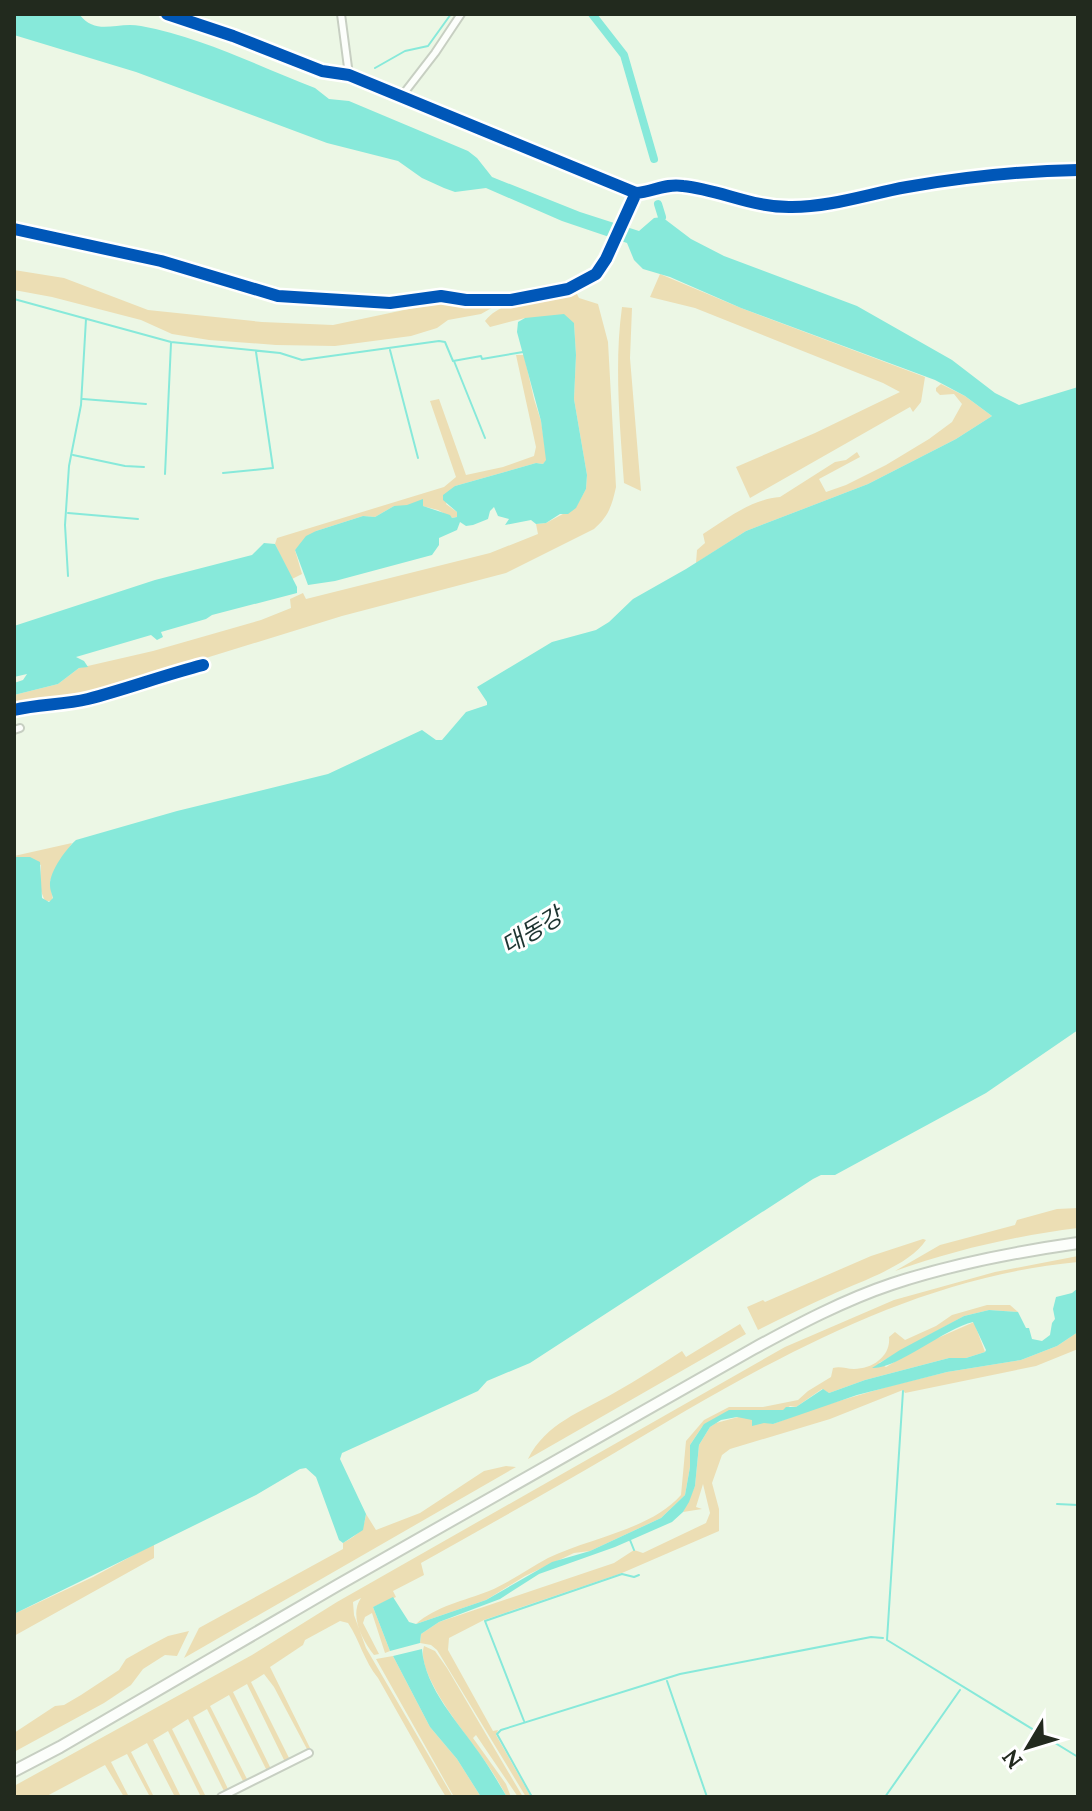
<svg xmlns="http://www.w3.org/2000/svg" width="1092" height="1811" viewBox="0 0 1092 1811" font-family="Lora,'Noto Sans KR',serif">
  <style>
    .green { fill: #ecdeb4 }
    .water { fill: #87e9da }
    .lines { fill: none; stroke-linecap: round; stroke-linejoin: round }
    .stream { stroke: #87e9da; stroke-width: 2 }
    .canal { stroke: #87e9da; stroke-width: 8 }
    .minor-casing { stroke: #c7cfc2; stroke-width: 10 }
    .trunk-casing { stroke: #c7cfc2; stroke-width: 14 }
    .minor { stroke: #fcfefb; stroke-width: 6 }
    .trunk { stroke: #fcfefb; stroke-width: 10 }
    .cycleway-casing { stroke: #fff; stroke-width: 17 }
    .cycleway { stroke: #0057b8; stroke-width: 12 }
    .labels { text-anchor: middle; stroke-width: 6; stroke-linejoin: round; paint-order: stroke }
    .water-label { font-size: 24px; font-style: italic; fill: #1d3431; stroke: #fff }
  </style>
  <rect width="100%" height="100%" fill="#ecf7e5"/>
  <!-- green -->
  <path class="green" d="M 14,270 L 64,278 L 148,310 L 262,322 L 333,325 L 442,302 L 497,305 L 481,314 L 448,320 L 437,328 L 411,336 L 335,346 L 276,345 L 209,340 L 172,334 L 141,320 L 52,297 L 14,290 Z
    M 660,274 L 741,308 L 925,377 L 921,402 L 913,412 L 910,407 L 750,498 L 736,467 L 815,433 L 900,392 L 883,383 L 695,308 L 650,297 Z
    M 576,292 L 579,298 L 598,304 L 608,342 L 616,487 C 612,505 609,516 594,529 L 506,573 L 342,616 L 70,700 L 53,703 L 36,700 L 14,705 L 14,695 L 58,684 L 79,668 L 153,651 L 261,620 L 291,608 L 290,599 L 303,593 L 306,599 L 490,553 L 538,534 L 536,524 L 546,523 L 576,507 L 586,489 L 587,475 L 574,399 L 576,355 L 574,323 L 525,318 L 490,327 L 485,321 C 503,297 549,297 576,292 Z
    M 622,307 L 632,308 L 630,358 L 641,491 L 624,483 C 620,425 614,365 622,307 Z
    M 516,355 L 524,355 L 534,399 L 541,421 L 547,460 L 543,464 L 536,463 L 455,486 L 446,504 L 457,512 L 457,517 L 452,518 L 438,510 L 422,506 L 394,506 L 375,517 L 363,516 L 316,531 L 295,550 L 302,574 L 292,579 L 275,544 L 277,538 L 444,487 L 456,477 L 430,401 L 439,399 L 466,475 L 503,467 L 534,456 L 536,447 Z
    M 941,384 L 965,396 L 992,416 L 956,439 L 868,484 L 746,531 L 696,563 L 697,550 L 705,543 L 703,534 C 726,519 752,499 780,497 L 835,462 L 846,460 L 857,452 L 860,457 L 819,479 L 826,492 L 846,485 L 886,465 L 929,439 L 952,422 L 962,404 L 954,394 L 940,395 L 936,391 L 936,388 Z
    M 72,843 L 50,881 L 53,901 L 45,901 L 40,889 L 41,865 L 14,856 Z
    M 1078,1208 L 1078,1228 C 1015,1236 955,1250 895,1271 L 940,1245 L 1015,1225 L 1017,1220 L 1057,1209 Z
    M 923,1239 L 926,1240 C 909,1266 859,1282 831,1295 C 806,1306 782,1318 758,1330 L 747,1307 L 763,1300 L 765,1302 L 871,1256 Z
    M 1078,1256 L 1078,1262 C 906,1278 757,1368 611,1455 C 548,1492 485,1527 421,1563 L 424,1575 L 393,1591 L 396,1597 L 373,1607 L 390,1651 L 385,1653 L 372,1613 L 365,1617 L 363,1623 L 379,1654 L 374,1655 C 362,1640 349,1615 361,1598 L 353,1602 L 354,1615 L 366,1648 L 453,1797 L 446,1797 L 438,1784 L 378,1678 C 364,1661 360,1641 348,1623 L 340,1621 L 305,1640 L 303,1645 L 270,1667 L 311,1750 L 308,1751 L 274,1687 L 264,1674 L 251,1682 L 290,1760 L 285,1762 L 247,1684 L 233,1692 L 271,1769 L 267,1771 L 229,1695 L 210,1706 L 248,1781 L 244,1783 L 207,1709 L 193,1717 L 229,1791 L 225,1793 L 188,1719 L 172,1729 L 206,1797 L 201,1797 L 168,1731 L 153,1740 L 181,1797 L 175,1797 L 147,1743 L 131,1752 L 154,1797 L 150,1797 L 127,1754 L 111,1762 L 129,1797 L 124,1797 L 105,1765 L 45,1797 L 14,1797 L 14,1786 L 252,1655 L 337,1602 L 785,1347 L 894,1300 L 995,1272 Z
    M 987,1305 L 1010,1305 L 1018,1312 L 989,1310 L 964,1316 L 879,1363 L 886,1367 L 924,1344 L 974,1322 L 985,1352 L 966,1358 L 949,1358 L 865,1380 L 829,1393 L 822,1389 L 796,1407 L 790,1406 L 784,1410 L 733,1410 L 702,1427 L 690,1445 L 690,1467 L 685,1495 L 661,1518 L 590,1551 L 574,1553 L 525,1576 L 486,1600 L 416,1624 C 436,1606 464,1601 489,1591 C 510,1582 528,1569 548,1558 C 589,1538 650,1530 681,1495 L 686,1441 L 704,1420 L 729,1407 L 763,1407 L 798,1400 L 808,1391 L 831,1377 L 833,1368 C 841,1366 846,1369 854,1369 C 873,1369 891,1356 889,1337 L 895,1332 L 905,1340 L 936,1326 L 952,1315 Z
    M 740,1324 L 746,1334 L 528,1459 C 546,1423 581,1412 614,1393 C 637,1380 660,1365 682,1351 L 686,1357 Z
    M 1078,1332 L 1078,1349 L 1036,1366 L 905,1393 L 903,1390 L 830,1419 L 730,1449 L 722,1455 L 712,1483 L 719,1509 L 719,1531 L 622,1573 L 484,1620 L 449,1638 L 448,1650 L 493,1731 L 498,1730 L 496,1735 L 531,1797 L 526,1797 L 437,1650 L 431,1645 L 420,1643 L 421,1634 L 439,1622 L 614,1563 L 634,1550 L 643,1553 L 706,1523 L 710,1513 L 703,1484 L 696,1507 L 702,1509 L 683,1512 L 695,1486 L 699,1445 L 710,1427 L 716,1423 L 742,1416 L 773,1424 L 815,1408 L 890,1386 L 947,1372 L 1021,1360 L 1057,1346 Z
    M 506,1466 L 516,1467 L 184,1658 L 199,1628 L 343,1549 L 343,1543 C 357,1535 364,1531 366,1514 L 376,1530 L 420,1513 L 484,1471 Z
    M 154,1544 L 154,1558 L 14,1636 L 14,1614 L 93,1577 Z
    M 189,1631 L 177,1656 L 165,1655 L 143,1669 L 131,1685 L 104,1703 L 14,1752 L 14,1733 L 55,1706 L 64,1705 L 81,1695 L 119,1670 L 126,1659 L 149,1646 L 168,1636 Z
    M 424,1646 L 435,1651 L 447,1668 L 523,1797 L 518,1797 L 476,1735 L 473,1738 L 506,1784 L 511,1797 L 507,1797 C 502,1788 497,1779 491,1770 C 475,1744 414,1676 424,1646 Z
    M 393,1656 L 430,1727 L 457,1759 L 481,1797 L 454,1797 L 376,1659 Z"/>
  <!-- water -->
  <path class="water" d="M 14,14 L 79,14 C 97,37 116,21 141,26 C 201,37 258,66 315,88 L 329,99 L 349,101 L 468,151 L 477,158 L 492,177 L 580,212 L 639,231 L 654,218 L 662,217 L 691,239 L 724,256 L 857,306 L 952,360 L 995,393 L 1019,405 L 1078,387 L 1078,1030 L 986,1093 L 835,1175 L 821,1175 L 813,1179 L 530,1363 L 487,1381 L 478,1391 L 342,1453 L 340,1459 L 366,1514 L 363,1530 L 343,1543 L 339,1540 L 316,1477 L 306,1468 L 300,1469 L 256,1495 L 14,1614 L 14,857 L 30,857 L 40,862 L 42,898 L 49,902 L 53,898 C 52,894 50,890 50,886 C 49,872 66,849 76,840 L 177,811 L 328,774 L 422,730 L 436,740 L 442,740 L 466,712 L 487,705 L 487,702 L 477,687 L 552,642 L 596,630 L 609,622 L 633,599 L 686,569 L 746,531 L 868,484 L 956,439 L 992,416 L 965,396 L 935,380 L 741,308 L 670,277 L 643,269 L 634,260 L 627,243 L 562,221 L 486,188 L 455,192 L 444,188 L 422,178 L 398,161 L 327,143 L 136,72 L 14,35 Z
    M 564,314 L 574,323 L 576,355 L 574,399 L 587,475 L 586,489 L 576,508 L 568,514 L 560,514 L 546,523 L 536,524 L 531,520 L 505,525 L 509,519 L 498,516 L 494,507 L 490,511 L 488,519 L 473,525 L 466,526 L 460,522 L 457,530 L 439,538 L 439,545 L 432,555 L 335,581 L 308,585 L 295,550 L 306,536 L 316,531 L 363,516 L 375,517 L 394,506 L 407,505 L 423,499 L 423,506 L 450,515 L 452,518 L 457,517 L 457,512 L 443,500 L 443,495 L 455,486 L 536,463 L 543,464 L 546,460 L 541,421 L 517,332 L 518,322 L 525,318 Z
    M 264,543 L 275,544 L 297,587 L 297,593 L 212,615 L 206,619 L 161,632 L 163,637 L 157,640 L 151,635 L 76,657 L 84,661 L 88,667 L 79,668 L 58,684 L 14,695 L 14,683 L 23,680 L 27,674 L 14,677 L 14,626 L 155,580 L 252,555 Z
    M 1078,1288 L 1078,1332 L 1057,1346 L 1021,1360 L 947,1372 L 857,1395 L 773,1424 L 764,1423 L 752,1426 L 752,1420 L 737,1417 L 721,1420 L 710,1427 L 699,1445 L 695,1486 L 689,1502 L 683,1512 L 672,1522 L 615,1547 L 539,1574 L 500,1599 L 439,1622 L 421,1634 L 420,1643 L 390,1651 L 373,1607 L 393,1597 L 409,1622 L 416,1624 L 486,1600 L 552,1562 L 590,1551 L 661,1518 L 685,1495 L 690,1467 L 690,1445 L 704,1424 L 729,1410 L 783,1410 L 786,1407 L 796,1407 L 823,1389 L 829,1393 L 865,1380 L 949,1358 L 966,1358 L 985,1352 L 986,1350 L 973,1322 C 945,1328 896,1370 872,1368 L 900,1350 L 964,1316 L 989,1310 L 1018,1312 L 1026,1328 L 1029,1328 L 1032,1339 L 1042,1341 L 1050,1335 L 1052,1323 L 1055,1319 L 1053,1309 L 1056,1297 L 1072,1293 Z
    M 422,1649 C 425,1689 459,1723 480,1754 C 490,1768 498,1782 507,1797 L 481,1797 L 457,1759 L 430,1727 L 393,1656 Z"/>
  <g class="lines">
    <!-- stream -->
    <path class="stream" d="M 375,68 L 405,51 L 428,46 L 451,14
      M 14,299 L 171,342 L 280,353 L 302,360 L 439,341 L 445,342 L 453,361 L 481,356 L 482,359 L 523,352
      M 390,350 L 418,458
      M 454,361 L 485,438
      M 83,399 L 146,404
      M 73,455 L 125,466 L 144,467
      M 223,473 L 273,468 L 256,352
      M 165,474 L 171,343
      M 68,513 L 138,519
      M 68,576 L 65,525 L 69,466 L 81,405 L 86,319
      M 903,1391 L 887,1640 L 1078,1757
      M 1057,1504 L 1078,1505
      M 630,1540 L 634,1550
      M 667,1681 L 707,1797
      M 524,1721 L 485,1621 L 622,1574 L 634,1577 L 639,1575
      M 532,1797 L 497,1734 L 501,1730 L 680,1674 L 871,1637 L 883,1638
      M 885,1797 L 960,1690"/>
    <!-- canal -->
    <path class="canal" d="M 592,14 L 624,55 L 654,159
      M 658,204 L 662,217"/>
    <!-- minor casing -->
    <g class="minor-casing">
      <path id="minor" d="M 167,14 L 233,36 L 322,71 L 349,75 L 636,193 C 652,192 666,183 683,186 C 721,190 753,208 792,207 C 831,207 868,194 907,187 C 964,177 1020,171 1078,170
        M 341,14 L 349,75
        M 401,97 L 435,53 L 461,14
        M 14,229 L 161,261 L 278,296 L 390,303 L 441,296 L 466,300 L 511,300 L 568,289 L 596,274 L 606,259 L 636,193
        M 14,710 C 39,704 63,705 88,699 C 127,689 164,675 203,665
        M 14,730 L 20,728
        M 221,1797 L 309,1753"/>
    </g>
    <!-- trunk casing -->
    <g class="trunk-casing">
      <path id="trunk" d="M 14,1771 L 60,1747 L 338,1585 L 753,1349 C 797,1325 844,1300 892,1284 C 952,1264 1015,1252 1078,1243"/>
    </g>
    <!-- minor -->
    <use href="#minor" class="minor"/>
    <!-- trunk -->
    <use href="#trunk" class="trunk"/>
    <!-- cycleway casing -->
    <g class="cycleway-casing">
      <path id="cycleway" d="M 167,14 L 233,36 L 322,71 L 349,75 L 636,193 C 652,192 666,183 683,186 C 721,190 753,208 792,207 C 831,207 868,194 907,187 C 964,177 1020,171 1078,170
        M 14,229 L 161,261 L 278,296 L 390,303 L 441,296 L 466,300 L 511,300 L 568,289 L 596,274 L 606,259 L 636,193
        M 14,710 C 39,704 63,705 88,699 C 127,689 164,675 203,665"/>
    </g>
    <!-- cycleway -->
    <use href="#cycleway" class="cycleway"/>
  </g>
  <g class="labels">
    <!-- water labels -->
    <g class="water-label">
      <text transform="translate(532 931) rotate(-31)" y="8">대동강</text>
    </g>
  </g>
  <!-- border -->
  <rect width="1092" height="1811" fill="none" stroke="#222a1e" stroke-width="32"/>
  <!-- north arrow -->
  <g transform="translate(1028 1747) rotate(232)" stroke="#ffffff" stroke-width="6" paint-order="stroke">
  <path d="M0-6L14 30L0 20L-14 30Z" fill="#222a1e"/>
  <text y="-12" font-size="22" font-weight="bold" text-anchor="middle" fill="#222a1e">N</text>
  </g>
</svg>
